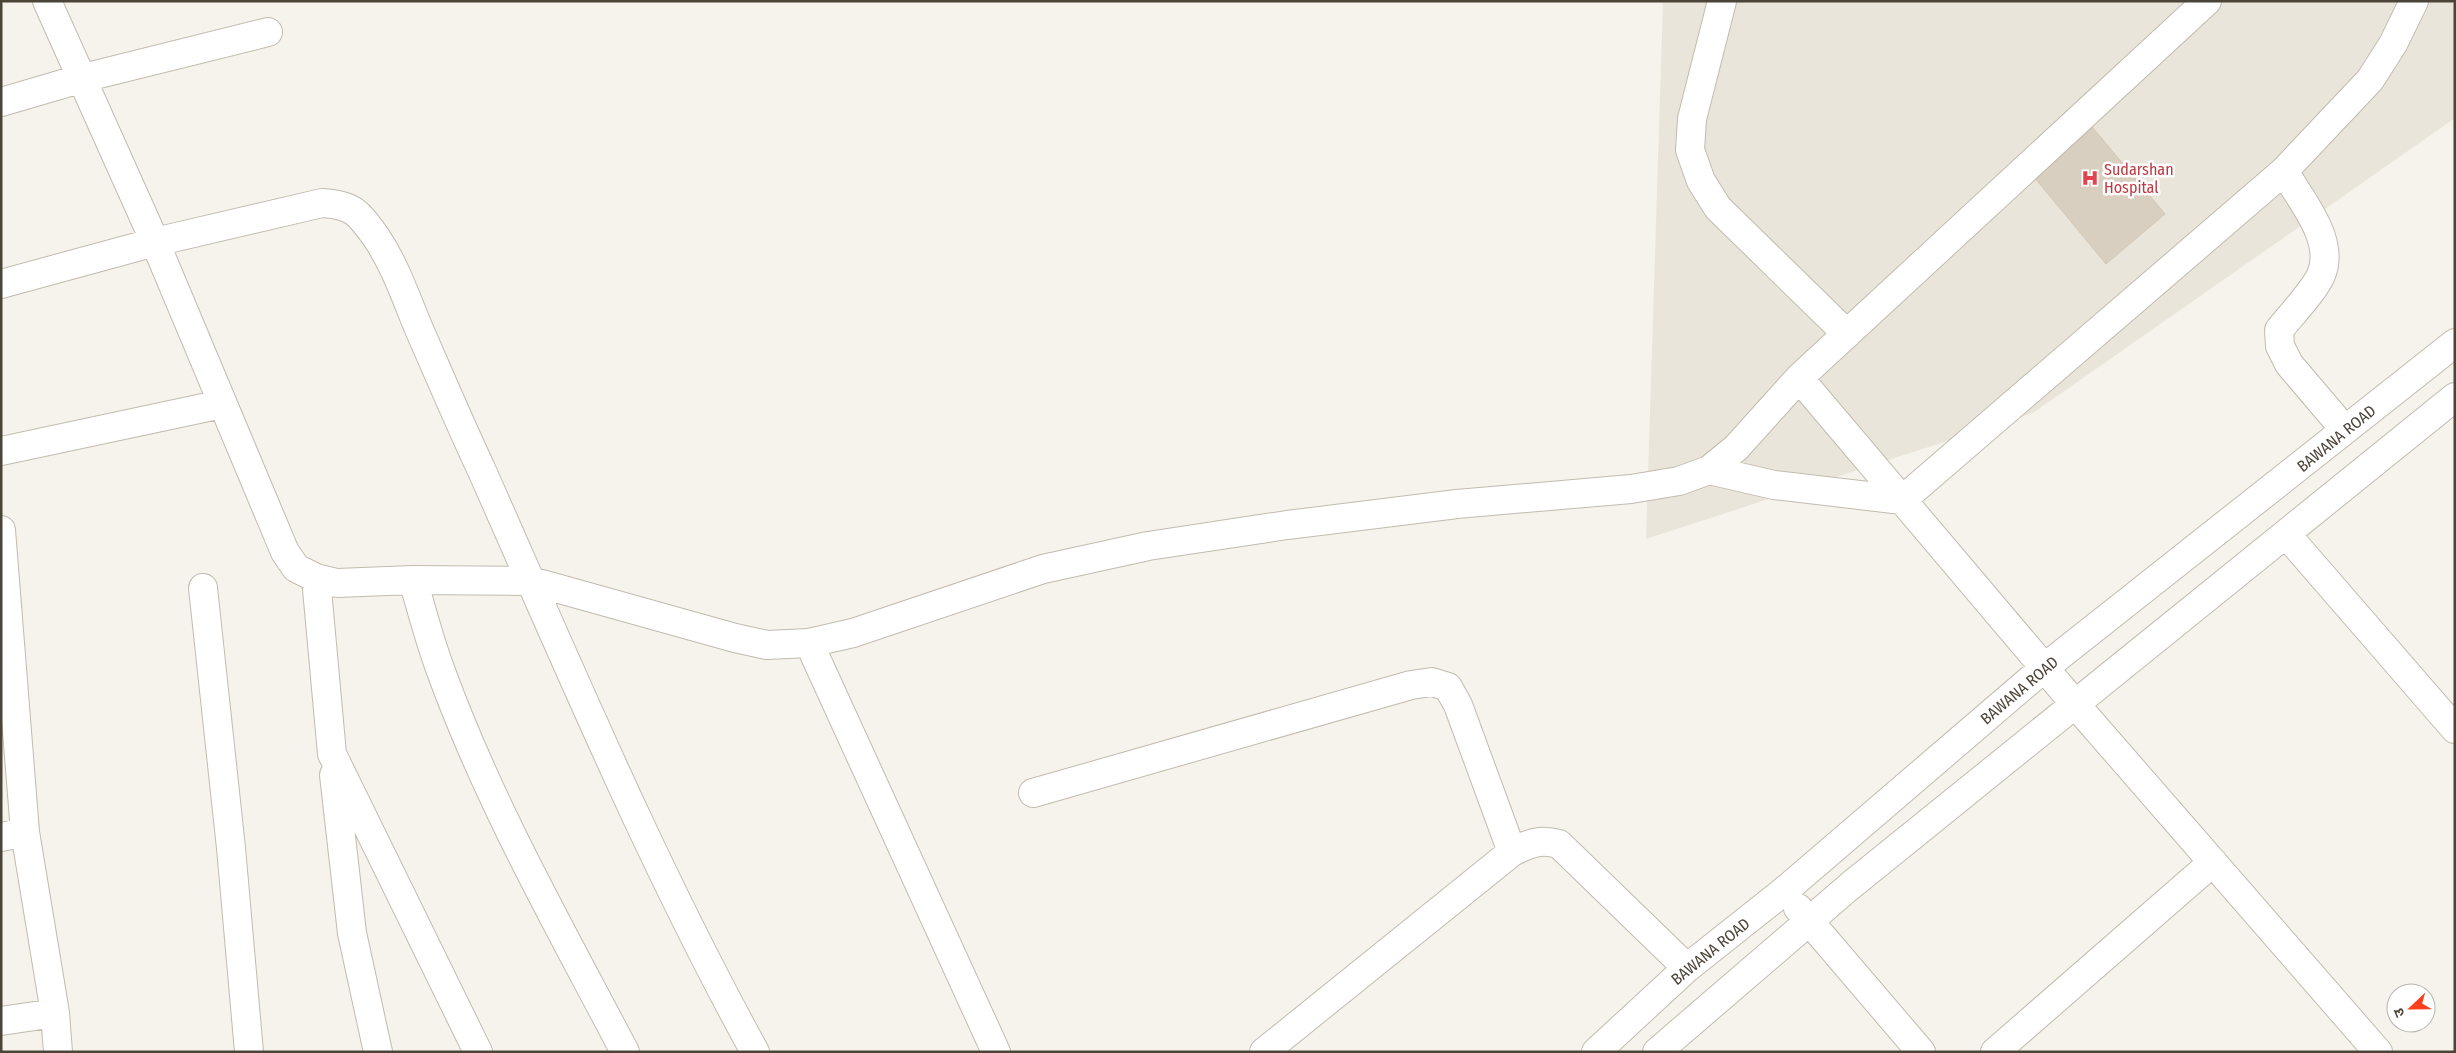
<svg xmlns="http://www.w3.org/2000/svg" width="2456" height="1053" viewBox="0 0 2456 1053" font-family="'Fira Sans Condensed','Noto Sans Devanagari',sans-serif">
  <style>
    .residential { fill: #eae5da }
    .building { fill: #d8cfc1; stroke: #d3c7b4 }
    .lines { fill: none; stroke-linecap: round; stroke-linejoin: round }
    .minor-casing { stroke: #c2bbae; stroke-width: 30 }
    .minor { stroke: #fff; stroke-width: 28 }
    .labels { text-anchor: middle; stroke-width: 5; stroke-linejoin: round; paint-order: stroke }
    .health-label { font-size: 16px; fill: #be3a42; stroke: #fff; text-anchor: start }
    .street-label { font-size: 16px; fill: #4b4439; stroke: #fff }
  </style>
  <rect width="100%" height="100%" fill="#f6f3ec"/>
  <!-- residential -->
  <path class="residential" d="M 1663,1 L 2455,1 L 2455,118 L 2033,413 L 1646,539 Z"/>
  <!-- building -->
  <path class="building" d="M 2088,122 L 2165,214 L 2106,264 L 2029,171 Z"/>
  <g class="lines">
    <!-- minor casing -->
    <g class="minor-casing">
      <path id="minor" d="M 47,1 L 155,242 L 285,552 L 296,568 L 316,578 L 337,583 L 413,580 L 531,581 L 735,638 L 767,645 L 809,643 L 853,633 L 1043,569 L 1148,546 L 1287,525 L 1457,504 L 1631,489 L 1679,481 L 1709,470 L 1736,448 L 1799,378
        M 1722,1 L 1692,119 L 1690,150 L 1701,181 L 1718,208 L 1847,334
        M 2207,1 L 1799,378 L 2075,704 L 2378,1052
        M 1,102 L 83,78 L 268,32
        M 2284,171 C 2301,201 2336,240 2321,275 C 2314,291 2291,315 2279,330 L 2280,346 L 2289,364 L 2345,430
        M 1,284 L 155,242 L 322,203 C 353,205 358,212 376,237 C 395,265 406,298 419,329 C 440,377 460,424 482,471 C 569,667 651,863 755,1052
        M 1,451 L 222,404
        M 1709,470 L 1774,485 L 1902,500 L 2284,171 L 2370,80 L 2393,44 L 2414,1
        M 1,530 L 25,832 L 55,1013 L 58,1052
        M 2286,534 L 2455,729
        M 316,578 L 332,754 L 478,1052
        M 413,580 C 422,611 430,643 442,674 C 490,805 560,928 625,1052
        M 203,588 L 231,848 L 249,1052
        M 809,643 L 996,1052
        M 334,775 L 352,933 L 378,1052
        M 1033,793 L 1411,685 L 1432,682 L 1448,687 L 1458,705 L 1512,852
        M 1,837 L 25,832
        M 1798,908 L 1921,1052
        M 1,1021 L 55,1013
        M 1264,1052 L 1512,852 C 1530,843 1540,839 1559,844 L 1687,968
        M 1596,1052 L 1687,968 L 1784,891 L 2044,668 L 2455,343
        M 1657,1052 L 1850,886 L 2455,397
        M 1995,1052 L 2213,862"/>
    </g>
    <!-- minor -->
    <use href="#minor" class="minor"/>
  </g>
  <!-- icons -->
  <defs>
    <g id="hospital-bare" transform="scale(1.35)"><path d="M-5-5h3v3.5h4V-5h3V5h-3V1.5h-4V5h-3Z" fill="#e0444e" stroke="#fff" stroke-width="2.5" paint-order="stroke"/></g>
  </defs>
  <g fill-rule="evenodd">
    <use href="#hospital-bare" x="2090" y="178"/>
  </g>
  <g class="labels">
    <!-- health labels -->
    <g class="health-label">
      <text x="2104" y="175">Sudarshan<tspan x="2104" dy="18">Hospital</tspan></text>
    </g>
    <!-- street labels -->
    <g class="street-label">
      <text transform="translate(2336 438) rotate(-39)" y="6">BAWANA ROAD</text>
      <text transform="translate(2019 690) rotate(-40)" y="6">BAWANA ROAD</text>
      <text transform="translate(1710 951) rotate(-39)" y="6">BAWANA ROAD</text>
    </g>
  </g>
  <!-- border -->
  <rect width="2456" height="1053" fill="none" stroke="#4b4439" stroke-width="5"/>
  <!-- north arrow -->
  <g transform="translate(2411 1008) rotate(248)"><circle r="24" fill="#ffffff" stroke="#b7b4b0"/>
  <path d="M0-4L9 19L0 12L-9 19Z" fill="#fc3f1d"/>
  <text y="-8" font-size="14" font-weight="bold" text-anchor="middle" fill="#4b4439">उ</text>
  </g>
</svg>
